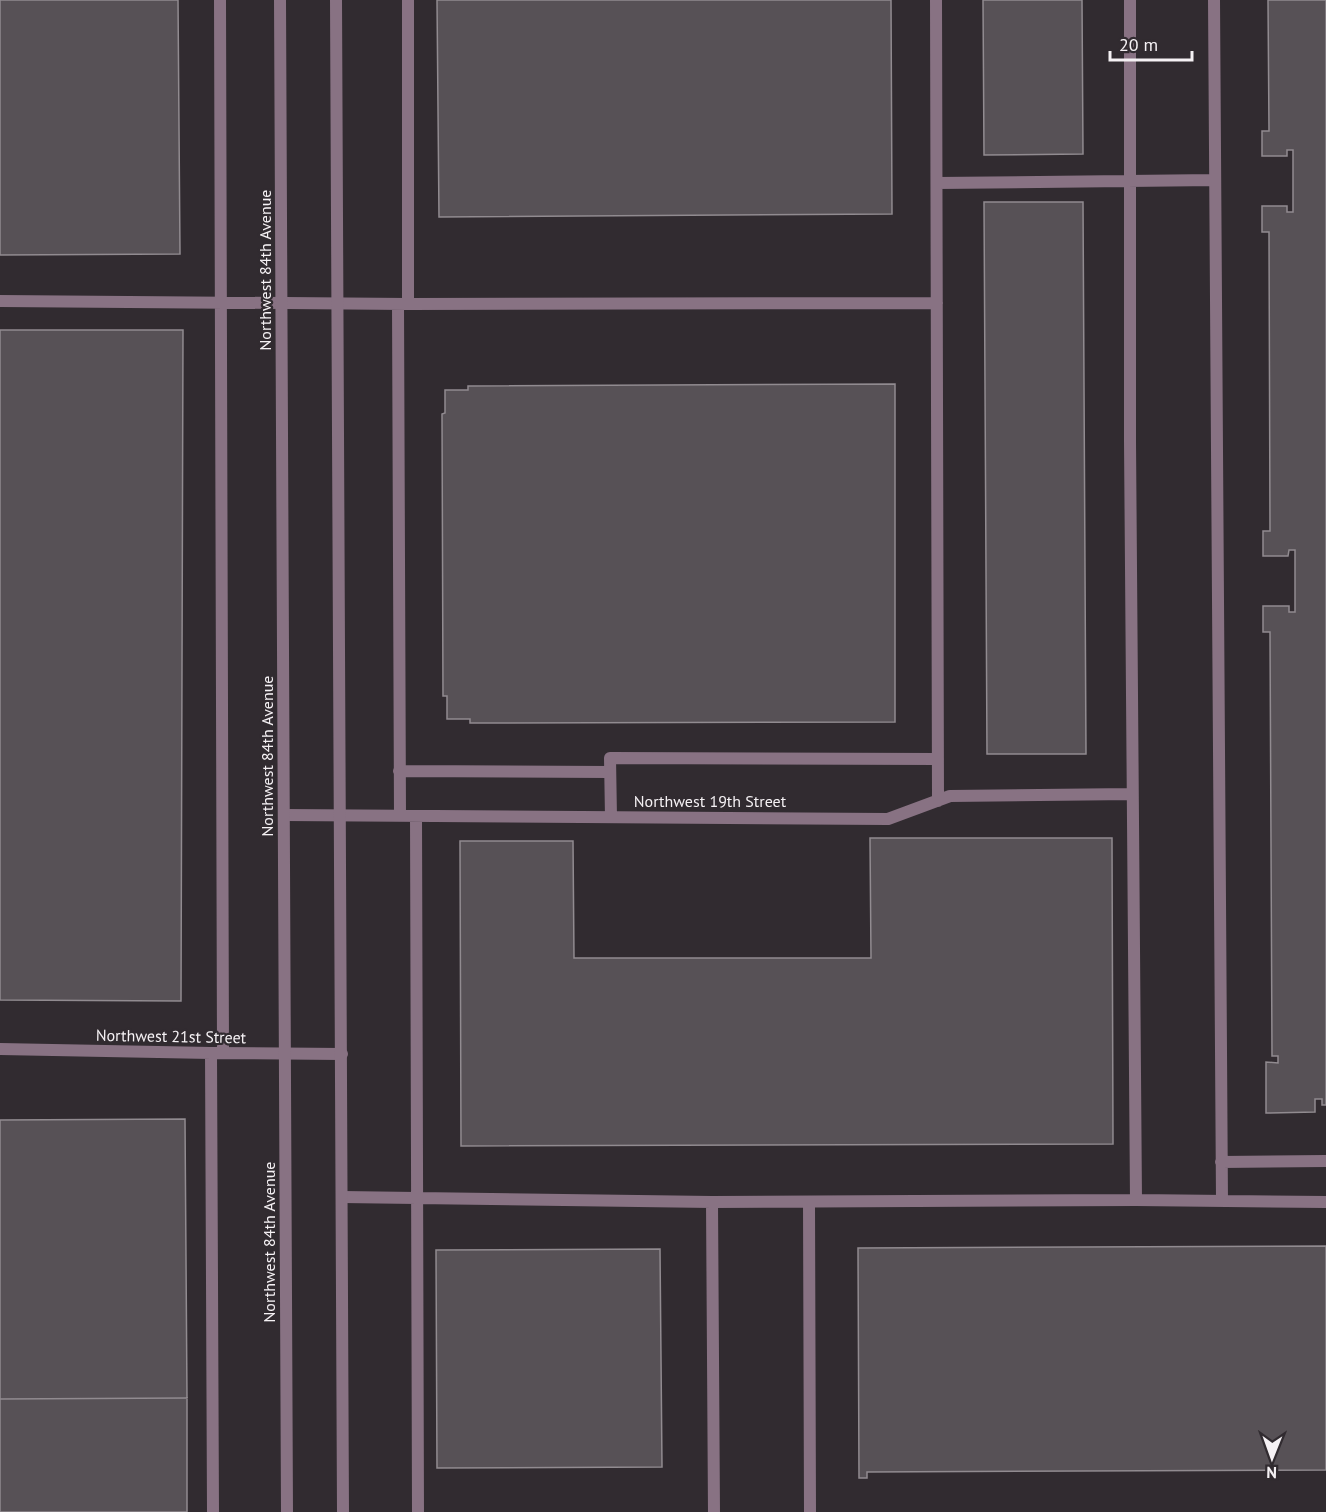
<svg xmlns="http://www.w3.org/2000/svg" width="1326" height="1512" viewBox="0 0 1326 1512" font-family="'PT Sans',sans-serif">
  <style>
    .building { fill: #575156; stroke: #918b90; stroke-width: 1.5 }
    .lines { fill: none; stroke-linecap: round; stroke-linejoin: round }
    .service { stroke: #887283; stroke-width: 12 }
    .minor { stroke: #887283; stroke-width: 12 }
    .labels { text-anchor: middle; stroke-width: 4.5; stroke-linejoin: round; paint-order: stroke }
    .street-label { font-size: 16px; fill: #f5f1f4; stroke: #312b30 }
  </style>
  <rect width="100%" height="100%" fill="#312b30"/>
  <!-- building -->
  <path class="building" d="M 0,0 L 178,0 L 180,254 L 0,255 Z
    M 437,0 L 891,0 L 892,214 L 439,217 Z
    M 983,0 L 1082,0 L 1083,154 L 984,155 Z
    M 1268,0 L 1326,0 L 1326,1105 L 1322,1105 L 1322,1099 L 1315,1099 L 1315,1112 L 1266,1113 L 1266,1062 L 1278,1063 L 1278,1056 L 1272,1056 L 1270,632 L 1263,632 L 1263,606 L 1289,606 L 1289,612 L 1295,612 L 1295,550 L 1289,550 L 1288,556 L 1263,556 L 1263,531 L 1270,531 L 1269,232 L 1262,232 L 1262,206 L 1287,206 L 1287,212 L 1293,212 L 1293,150 L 1287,150 L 1287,156 L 1262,156 L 1262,131 L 1269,131 Z
    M 984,202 L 1083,202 L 1086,754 L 987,754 Z
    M 0,330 L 183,330 L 181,1001 L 0,1000 Z
    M 895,384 L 895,722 L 470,723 L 470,719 L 447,719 L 447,696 L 443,696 L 442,414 L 445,413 L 445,390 L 468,390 L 468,386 Z
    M 870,838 L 1112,838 L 1113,1144 L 461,1146 L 460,841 L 573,841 L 574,958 L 871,958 Z
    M 185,1119 L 187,1398 L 0,1399 L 0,1120 Z
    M 1326,1246 L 1326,1470 L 867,1472 L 867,1478 L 859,1478 L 858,1248 Z
    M 660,1249 L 662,1467 L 437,1468 L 436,1250 Z
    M 187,1398 L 187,1512 L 0,1512 L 0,1399 Z"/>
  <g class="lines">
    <!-- service -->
    <path class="service" d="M 220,0 L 223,1053
      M 936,0 L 938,801
      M 1130,0 L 1130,441 L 1136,1200
      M 1214,0 L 1222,1201
      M 937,183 L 1215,180
      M 0,301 L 408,304 L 937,303
      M 398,304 L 400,816
      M 408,304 L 408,0
      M 399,771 L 610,772
      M 284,815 L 888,819 L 950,796 L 1132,794
      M 416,816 L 418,1512
      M 611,817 L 610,758 L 938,759
      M 0,1049 L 211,1053 L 342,1054
      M 211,1053 L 213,1512
      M 1221,1162 L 1326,1161
      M 342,1197 L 712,1202 L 1136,1200 L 1326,1202
      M 712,1202 L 714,1512
      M 809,1203 L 810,1512"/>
    <!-- minor -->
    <path class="minor" d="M 280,0 L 287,1512
      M 336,0 L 343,1512"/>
  </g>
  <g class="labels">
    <!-- street labels -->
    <g class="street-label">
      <text transform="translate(265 270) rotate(-90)" y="6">Northwest 84th Avenue</text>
      <text transform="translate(267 756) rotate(-90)" y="6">Northwest 84th Avenue</text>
      <text x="710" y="807">Northwest 19th Street</text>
      <text transform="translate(171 1036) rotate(1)" y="6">Northwest 21st Street</text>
      <text transform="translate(269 1242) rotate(-90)" y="6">Northwest 84th Avenue</text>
    </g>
  </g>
  <!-- north arrow -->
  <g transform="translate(1272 1458) rotate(181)" stroke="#312b30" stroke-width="4.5" paint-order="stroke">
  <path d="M0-4.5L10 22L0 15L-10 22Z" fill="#f5f1f4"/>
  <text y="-9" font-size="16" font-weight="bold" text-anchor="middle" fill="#f5f1f4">N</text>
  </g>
  <!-- scale -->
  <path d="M1110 51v9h82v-9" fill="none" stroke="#f5f1f4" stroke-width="3"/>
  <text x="1119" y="51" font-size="18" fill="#f5f1f4" stroke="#312b30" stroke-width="4.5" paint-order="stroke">20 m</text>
</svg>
